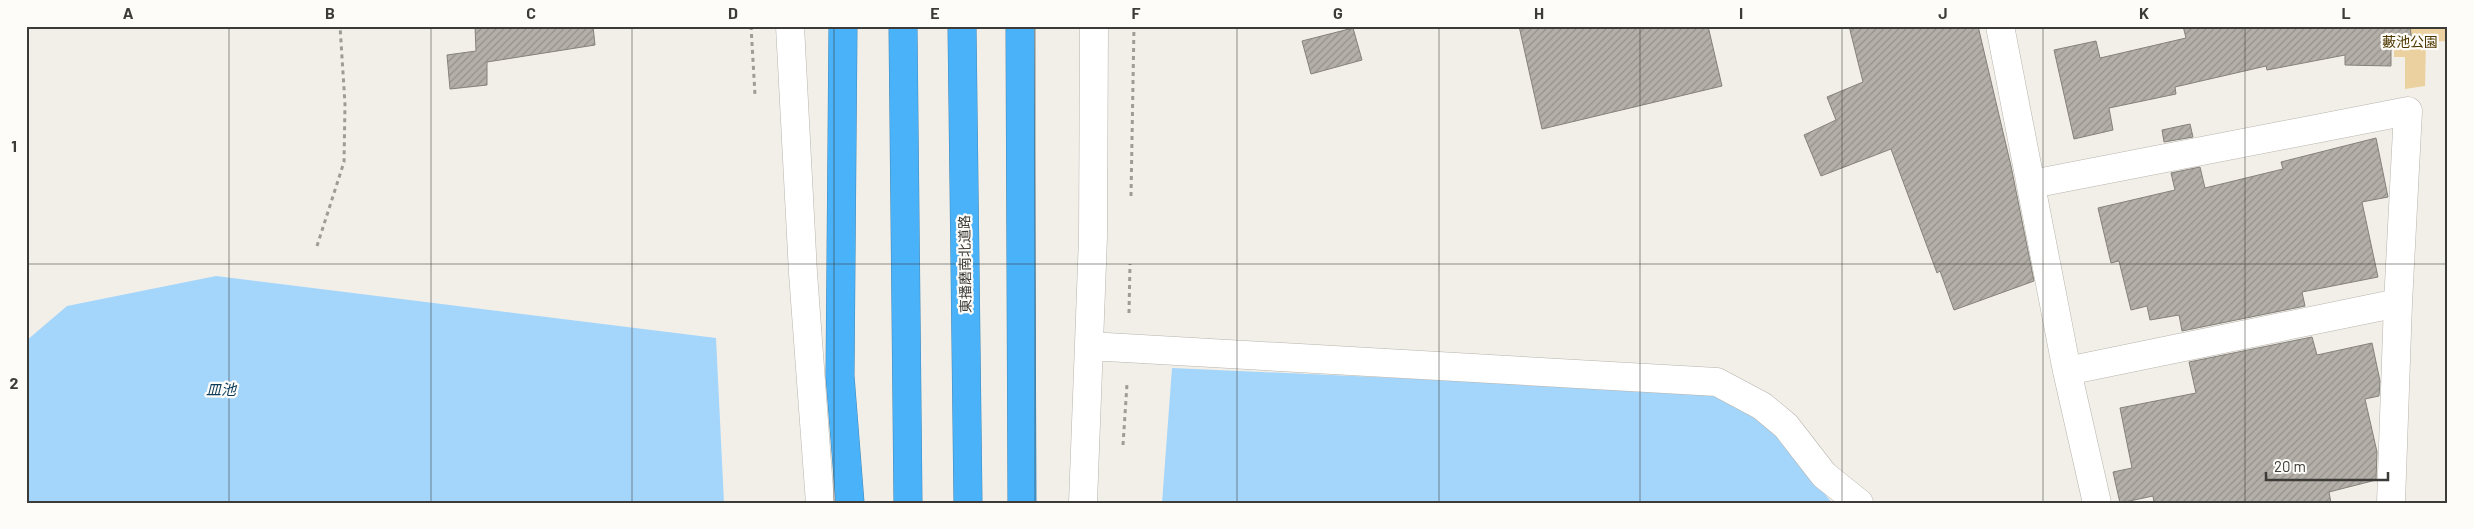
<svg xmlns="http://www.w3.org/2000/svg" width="2474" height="529" viewBox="0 0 2474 529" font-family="Barlow,'Noto Sans JP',sans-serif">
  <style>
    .green { fill: #ebd1a0 }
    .water { fill: #a4d5fb }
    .building { fill: url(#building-hatch); stroke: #85817b }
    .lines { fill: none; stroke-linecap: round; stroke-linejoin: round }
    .minor-casing { stroke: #b7b4ad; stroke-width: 29 }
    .highway-casing { stroke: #4588b5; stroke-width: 29 }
    .path { stroke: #9e9c97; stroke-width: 3; stroke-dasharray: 4 4; stroke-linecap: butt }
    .minor { stroke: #fff; stroke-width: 28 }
    .highway { stroke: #4ab2f9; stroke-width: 28 }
    .grid { fill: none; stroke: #3c3b38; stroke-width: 1; stroke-opacity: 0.55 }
    .labels { text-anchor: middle; stroke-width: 4.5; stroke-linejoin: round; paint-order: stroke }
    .park-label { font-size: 14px; fill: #4f3901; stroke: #fefcf8 }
    .street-label { font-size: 14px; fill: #3c3b38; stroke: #fefcf8 }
    .water-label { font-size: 15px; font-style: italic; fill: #0b3c5b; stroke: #fefcf8 }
    .neatline { fill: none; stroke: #3c3b38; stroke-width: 2 }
    .grid-label { font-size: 16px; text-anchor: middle; font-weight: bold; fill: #3c3b38 }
  </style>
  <defs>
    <pattern id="building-hatch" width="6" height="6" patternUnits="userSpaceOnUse" patternTransform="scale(1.25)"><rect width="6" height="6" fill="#b4b0a9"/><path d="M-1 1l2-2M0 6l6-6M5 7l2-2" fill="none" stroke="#94908b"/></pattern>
  </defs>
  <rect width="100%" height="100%" fill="#f2efe8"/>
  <!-- green -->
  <path class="green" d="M 2394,26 L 2448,26 L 2448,41 L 2426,42 L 2425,86 L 2405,89 L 2405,57 L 2394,57 Z"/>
  <!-- water -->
  <path class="water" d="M 216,276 L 716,338 L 724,503 L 26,503 L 26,341 L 67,306 Z
    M 1172,368 L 1712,392 L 1774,430 L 1832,503 L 1162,503 Z"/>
  <!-- building -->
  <path class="building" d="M 475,26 L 593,26 L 595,45 L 487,62 L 487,85 L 450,89 L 447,55 L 476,51 Z
    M 1519,26 L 1708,26 L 1722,86 L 1542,129 Z
    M 1849,26 L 1978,26 L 2011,166 L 2034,281 L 1954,310 L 1940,271 L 1937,273 L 1891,149 L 1821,176 L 1804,135 L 1836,120 L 1827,97 L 1863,82 Z
    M 2183,26 L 2410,26 L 2412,42 L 2391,46 L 2391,66 L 2345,65 L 2345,55 L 2267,70 L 2266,66 L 2175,87 L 2176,94 L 2109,108 L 2113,130 L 2074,139 L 2054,50 L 2096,41 L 2100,58 L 2186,38 Z
    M 1353,28 L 1362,60 L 1311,74 L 1302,41 Z
    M 2190,124 L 2193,137 L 2164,142 L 2162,130 Z
    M 2376,138 L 2388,197 L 2362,202 L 2378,277 L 2302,292 L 2305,306 L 2182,331 L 2179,315 L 2150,320 L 2147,306 L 2131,310 L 2119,261 L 2111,263 L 2098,208 L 2175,190 L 2171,173 L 2200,167 L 2205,188 L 2283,169 L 2281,162 Z
    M 2312,337 L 2317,355 L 2372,343 L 2380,381 L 2379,396 L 2365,399 L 2377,452 L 2376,480 L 2329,492 L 2331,503 L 2154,503 L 2153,496 L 2120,503 L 2113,472 L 2132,468 L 2120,408 L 2196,393 L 2189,362 Z"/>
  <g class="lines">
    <!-- minor casing -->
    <g class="minor-casing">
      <path id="minor" d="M 790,26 L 803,273 L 820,503
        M 2000,26 L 2067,371 L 2097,503
        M 2032,184 L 2408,111 L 2398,303 L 2391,503
        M 1089,346 L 1717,382 L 1762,406 L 1786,426 L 1824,475 L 1859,503
        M 2067,371 L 2398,303
        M 1083,503 L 1093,237 L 1094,26"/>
    </g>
    <!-- highway casing -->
    <g class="highway-casing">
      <path id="highway" d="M 843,26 L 840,376 L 850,503
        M 903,26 L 908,503
        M 962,26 L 968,503
        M 1020,26 L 1022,503"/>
    </g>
    <!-- path -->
    <path class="path" d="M 751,26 L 755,95
      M 1131,196 L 1134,26
      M 317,246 L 344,162 L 345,104 L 340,26
      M 1129,313 L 1130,264
      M 1123,445 L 1127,384"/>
    <!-- minor -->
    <use href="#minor" class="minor"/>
    <!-- highway -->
    <use href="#highway" class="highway"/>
  </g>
  <!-- grid -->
  <path class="grid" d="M 229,26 L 229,503M 431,26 L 431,503M 632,26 L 632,503M 834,26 L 834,503M 1035,26 L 1035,503M 1237,26 L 1237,503M 1439,26 L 1439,503M 1640,26 L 1640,503M 1842,26 L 1842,503M 2043,26 L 2043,503M 2245,26 L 2245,503M 26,264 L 2448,264"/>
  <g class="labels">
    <!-- park labels -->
    <g class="park-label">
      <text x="2410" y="47">藪池公園</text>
    </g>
    <!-- street labels -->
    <g class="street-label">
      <text transform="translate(965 264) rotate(-91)" y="5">東播磨南北道路</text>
    </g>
    <!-- water labels -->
    <g class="water-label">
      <text x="221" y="395">皿池</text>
    </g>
  </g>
  <!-- border -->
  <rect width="2474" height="529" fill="none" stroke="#fefcf8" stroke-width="55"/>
  <!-- scale -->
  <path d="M2266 472v8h122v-8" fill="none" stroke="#3c3b38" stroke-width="2.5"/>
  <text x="2274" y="472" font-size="15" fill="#3c3b38" stroke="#fefcf8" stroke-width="4" paint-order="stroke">20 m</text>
  <rect x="28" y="28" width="2418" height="474" class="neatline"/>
  <g class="grid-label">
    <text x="128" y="19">A</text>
    <text x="330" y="19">B</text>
    <text x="531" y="19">C</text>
    <text x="733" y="19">D</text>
    <text x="935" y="19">E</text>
    <text x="1136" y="19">F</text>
    <text x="1338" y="19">G</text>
    <text x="1539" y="19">H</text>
    <text x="1741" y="19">I</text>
    <text x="1943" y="19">J</text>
    <text x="2144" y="19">K</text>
    <text x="2346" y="19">L</text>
    <text x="14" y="152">1</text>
    <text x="14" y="389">2</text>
  </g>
</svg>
